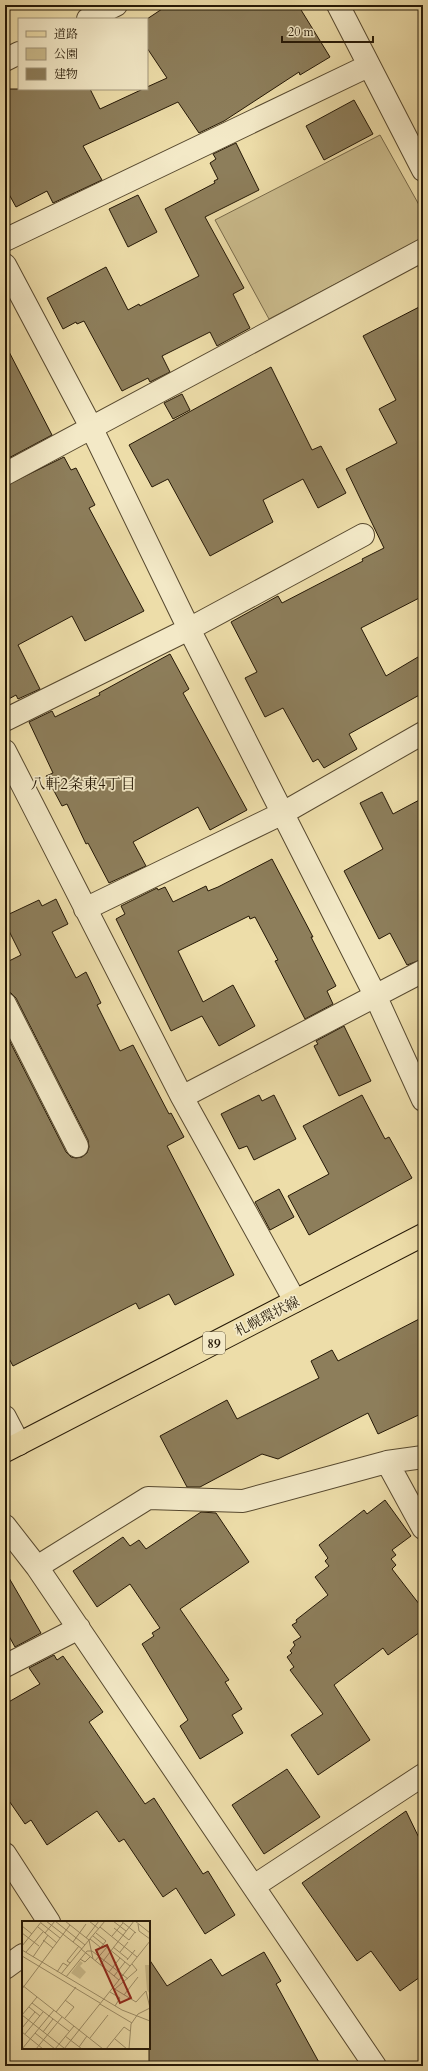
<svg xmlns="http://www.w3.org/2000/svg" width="428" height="2071" viewBox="0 0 428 2071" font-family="Cardo,'Noto Serif JP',serif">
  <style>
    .green { fill: #cbbc8d; stroke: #786a4a }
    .building { fill: #8d7e5b; stroke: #251806 }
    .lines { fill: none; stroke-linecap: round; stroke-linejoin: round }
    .minor-casing { stroke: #57492f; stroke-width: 24 }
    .major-casing { stroke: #251806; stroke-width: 24 }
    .minor { stroke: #f3e9c7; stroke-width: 22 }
    .major { stroke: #eddda9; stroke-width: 22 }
    .labels { text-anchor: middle; stroke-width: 3.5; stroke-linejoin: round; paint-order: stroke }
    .shield { fill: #f3e9c7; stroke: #635740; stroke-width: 1 }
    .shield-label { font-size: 13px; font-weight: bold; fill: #251806 }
    .street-label { font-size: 14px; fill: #251806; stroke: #f3e9c7 }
    .neighbourhood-label { font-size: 15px; fill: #251806; stroke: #f3e9c7 }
    .inset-road { fill: none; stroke: #9d8e68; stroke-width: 1 }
    .view { fill: #8f2418; fill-opacity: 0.15; stroke: #8f2418; stroke-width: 2 }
    .inset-edge { fill: none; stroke: #251806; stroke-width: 2 }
  </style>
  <rect width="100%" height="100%" fill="#eddda9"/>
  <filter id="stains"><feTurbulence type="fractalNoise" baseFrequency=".005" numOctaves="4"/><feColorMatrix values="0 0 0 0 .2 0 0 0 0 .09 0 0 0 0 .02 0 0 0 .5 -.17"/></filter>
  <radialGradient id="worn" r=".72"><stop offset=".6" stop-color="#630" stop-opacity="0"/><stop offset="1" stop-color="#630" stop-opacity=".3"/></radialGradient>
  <!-- green -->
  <path class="green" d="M 380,135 L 423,212 L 423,232 L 421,239 L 269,319 L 215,220 Z"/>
  <!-- building -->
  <path class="building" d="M 168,5 L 298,5 L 330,57 L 300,75 L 299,72 L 224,121 L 199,133 L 178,102 L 83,146 L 102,180 L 53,203 L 47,191 L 16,207 L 5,187 L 5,89 L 90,89 L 100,109 L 143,89 L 147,89 L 147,87 L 167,78 L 147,48 L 147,19 Z
    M 354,100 L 373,134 L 324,160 L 306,126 Z
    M 236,143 L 259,190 L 205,217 L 244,288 L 233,294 L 250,328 L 217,346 L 210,332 L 162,356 L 170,372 L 150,382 L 148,378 L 122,391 L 84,321 L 77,324 L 76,322 L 63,329 L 47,298 L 106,267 L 128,310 L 139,304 L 140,306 L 199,276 L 165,209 L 215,183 L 214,181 L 218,179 L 210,163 L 216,159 L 213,154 Z
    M 138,195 L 157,232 L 128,247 L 109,209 Z
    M 423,305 L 423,596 L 361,628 L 386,676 L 423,654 L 423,693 L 349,734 L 357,749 L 324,768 L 318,759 L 313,762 L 283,708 L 265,717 L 245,678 L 257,672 L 231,622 L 278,596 L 282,603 L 363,561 L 362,559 L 384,548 L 346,469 L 397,443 L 379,409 L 396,400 L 363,336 Z
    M 5,344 L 52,435 L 5,460 Z
    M 271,367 L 312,450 L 321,446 L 346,493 L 318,508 L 303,479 L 263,500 L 273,522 L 210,556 L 168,479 L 152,487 L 129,445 Z
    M 182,394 L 190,410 L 173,419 L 164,403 Z
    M 64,457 L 71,470 L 76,468 L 95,505 L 89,508 L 144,611 L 85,641 L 72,616 L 18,645 L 40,689 L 18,699 L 16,695 L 5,701 L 5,486 Z
    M 170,654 L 189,689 L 183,693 L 247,810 L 210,830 L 198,807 L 133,842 L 146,866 L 109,883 L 88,843 L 86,844 L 67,804 L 62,806 L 46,776 L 53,773 L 29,722 L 52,711 L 55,717 L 100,695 L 99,693 Z
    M 382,792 L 393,814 L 423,798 L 423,959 L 407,965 L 390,933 L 379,939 L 344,871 L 383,849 L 360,803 Z
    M 272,859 L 313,937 L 311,937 L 336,986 L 327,991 L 333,1004 L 305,1019 L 275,961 L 278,960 L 255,917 L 250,919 L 249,916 L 178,951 L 203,1002 L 233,985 L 255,1026 L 219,1046 L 202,1016 L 171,1031 L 116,919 L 125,914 L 121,906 L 157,888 L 158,890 L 165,887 L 173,902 L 206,886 L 208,891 L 218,887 Z
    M 56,899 L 68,924 L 52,932 L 76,978 L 86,972 L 101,1003 L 97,1005 L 120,1051 L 133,1045 L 169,1114 L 171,1113 L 184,1137 L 167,1146 L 234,1275 L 175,1305 L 169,1294 L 139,1309 L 136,1303 L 13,1366 L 5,1351 L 5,1032 L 66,1152 L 71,1157 L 76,1158 L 82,1157 L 87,1153 L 89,1147 L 88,1140 L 16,998 L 11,993 L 5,992 L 5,963 L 21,955 L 5,923 L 5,916 L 39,900 L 42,906 Z
    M 344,1026 L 371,1081 L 339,1096 L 314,1046 L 318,1044 L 316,1041 Z
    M 259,1095 L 262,1101 L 274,1095 L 296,1139 L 254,1160 L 247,1146 L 239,1149 L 221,1114 Z
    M 362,1095 L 385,1139 L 389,1137 L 412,1178 L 309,1235 L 288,1196 L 329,1174 L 303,1126 Z
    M 279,1189 L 294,1217 L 270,1230 L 255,1202 Z
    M 423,1317 L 423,1413 L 378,1434 L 368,1413 L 278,1459 L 262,1454 L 200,1487 L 187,1487 L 160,1436 L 227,1400 L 237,1419 L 319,1378 L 311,1361 L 332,1350 L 338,1361 Z
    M 385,1500 L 411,1536 L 392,1550 L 396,1555 L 391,1559 L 396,1565 L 392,1569 L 423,1609 L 423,1630 L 388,1655 L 383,1648 L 334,1685 L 370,1740 L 318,1775 L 291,1735 L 323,1714 L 290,1670 L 294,1667 L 287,1657 L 292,1653 L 290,1651 L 295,1645 L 293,1642 L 301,1637 L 292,1625 L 297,1622 L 296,1620 L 328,1595 L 315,1577 L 329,1566 L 325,1561 L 328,1558 L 319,1545 L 364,1510 L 367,1514 Z
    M 201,1512 L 216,1513 L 249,1562 L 180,1609 L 229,1680 L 225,1682 L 242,1709 L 232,1715 L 243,1733 L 200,1759 L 180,1726 L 188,1720 L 142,1644 L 154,1636 L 152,1633 L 160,1628 L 130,1584 L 97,1607 L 73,1571 L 123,1537 L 130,1546 L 139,1540 L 146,1549 Z
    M 5,1571 L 41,1633 L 15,1647 L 5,1629 Z
    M 54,1655 L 57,1660 L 63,1656 L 103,1712 L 89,1722 L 145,1804 L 154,1798 L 203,1874 L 208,1871 L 235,1915 L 205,1934 L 176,1888 L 163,1897 L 124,1839 L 119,1842 L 97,1811 L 47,1845 L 31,1820 L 25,1824 L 5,1795 L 5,1704 L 40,1684 L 29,1668 Z
    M 287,1769 L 320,1817 L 264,1854 L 232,1805 Z
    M 406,1811 L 423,1846 L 423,1975 L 400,1991 L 371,1951 L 357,1961 L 302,1883 Z
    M 264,1952 L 281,1981 L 276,1984 L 321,2066 L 149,2066 L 149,1959 L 167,1986 L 211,1959 L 222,1976 Z"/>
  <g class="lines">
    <!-- minor casing -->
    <g class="minor-casing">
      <path id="minor" d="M 338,5 L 423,170
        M 88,19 L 116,5
        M 5,60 L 19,53
        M 5,240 L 368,66
        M 5,265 L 91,427 L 189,629 L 375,995 L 423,1100
        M 5,474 L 423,250
        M 5,720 L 189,629 L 363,535
        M 5,751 L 182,1097 L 295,1301
        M 85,909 L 283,813 L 423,733
        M 5,1004 L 77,1146
        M 182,1097 L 423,971
        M 5,1417 L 19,1444
        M 387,1462 L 423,1528
        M 5,1526 L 37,1567 L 375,2066
        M 37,1567 L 148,1498 L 243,1501 L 387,1462 L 423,1457
        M 5,1666 L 79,1628
        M 5,1854 L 49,1922
        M 254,1886 L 423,1775
        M 5,1968 L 23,1955"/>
    </g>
    <!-- major casing -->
    <g class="major-casing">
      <path id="major" d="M 5,1451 L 423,1235"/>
    </g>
    <!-- minor -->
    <use href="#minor" class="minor"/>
    <!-- major -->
    <use href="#major" class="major"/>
  </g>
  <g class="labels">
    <!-- shield labels -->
    <rect class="shield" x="203" y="1332" width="22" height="22" rx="3"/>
    <g class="shield-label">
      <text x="214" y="1348">89</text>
    </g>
    <!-- street labels -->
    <g class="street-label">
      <text transform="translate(267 1316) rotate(-27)" y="5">札幌環状線</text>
    </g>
    <!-- neighbourhood labels -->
    <g class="neighbourhood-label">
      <text x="83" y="789">八軒2条東4丁目</text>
    </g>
  </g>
  <!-- overview -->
  <g transform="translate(22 1921)">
    <rect width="128" height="128" fill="#eddda9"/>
    <path d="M 58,40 L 61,42 L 58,45 L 64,51 L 58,58 L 49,52 ZM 123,44 L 128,44 L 128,73 L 125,69 Z" fill="#cbbc8d"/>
    <path class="inset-road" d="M 24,0 L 60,28M 43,0 L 67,19 L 71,38M 67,0 L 77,8M 91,0 L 104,10M 99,0 L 114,12M 113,0 L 128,12M 19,2 L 38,17M 116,3 L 117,10 L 128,18M 0,5 L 10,13M 16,6 L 35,22M 78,6 L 115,36M 92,7 L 107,19 L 113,11M 0,12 L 17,25M 23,12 L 33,0 L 63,24M 71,15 L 108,45M 90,15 L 101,2M 64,17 L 77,0M 68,18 L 78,26M 21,19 L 31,27M 67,19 L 83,0M 51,21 L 64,3M 0,25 L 20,0M 91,26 L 106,38M 59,28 L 97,59M 0,29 L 100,89 L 128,100M 4,31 L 21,11M 98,31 L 106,21M 74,32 L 84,20 L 74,12M 0,35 L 78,82M 11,36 L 26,14M 58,38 L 63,41 L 68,36M 105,39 L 113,29M 73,40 L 85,26M 48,42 L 45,40 L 57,25M 78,44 L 112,0M 35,51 L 41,42 L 46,45M 87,51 L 98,37M 39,53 L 67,19M 92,55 L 103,41M 44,56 L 65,30 L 70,30 L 106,58M 0,64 L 81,128M 91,67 L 114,81 L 124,70 L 128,87M 0,68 L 48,4M 93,68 L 115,49 L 110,43M 88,71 L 98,77 L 93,85M 102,74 L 116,56M 10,82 L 47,110M 78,83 L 110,102M 7,86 L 18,95M 34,91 L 54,66M 0,94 L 42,127M 0,94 L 15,76M 43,97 L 52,86 L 43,79M 0,107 L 13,91M 0,111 L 21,128M 21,111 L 31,98M 13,112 L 33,128M 3,113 L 21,91M 43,115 L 60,128M 68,117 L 86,94M 93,118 L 105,128M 57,126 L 65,115M 0,128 L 32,89M 14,128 L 40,96M 33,128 L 52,105M 42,128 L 128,20M 84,128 L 102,106 L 108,110M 107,128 L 109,103 L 116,93 L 128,87"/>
    <path class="view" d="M 85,24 L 109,77 L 98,82 L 74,29 Z"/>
    <rect width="128" height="128" class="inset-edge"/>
  </g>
  <!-- margin -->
  <rect width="428" height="2071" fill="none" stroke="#eddda9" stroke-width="20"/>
  <rect x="6" y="6" width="416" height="2059" fill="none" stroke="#251806" stroke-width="2"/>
  <rect x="10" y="10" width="408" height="2051" fill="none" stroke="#251806"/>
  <!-- legend -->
  <rect x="18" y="18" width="130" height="72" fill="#f3e9c7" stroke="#a1957a"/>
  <rect x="26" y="31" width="20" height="6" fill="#eddda9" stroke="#a1957a"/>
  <text x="54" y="38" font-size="12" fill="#251806">道路</text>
  <rect x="26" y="48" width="20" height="12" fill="#cbbc8d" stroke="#a1957a"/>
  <text x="54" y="58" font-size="12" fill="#251806">公園</text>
  <rect x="26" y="68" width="20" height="12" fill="#8d7e5b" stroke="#a1957a"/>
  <text x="54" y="78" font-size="12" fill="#251806">建物</text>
  <!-- scale -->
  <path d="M282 36v6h91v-6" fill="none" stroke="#251806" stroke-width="2"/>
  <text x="288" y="36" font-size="12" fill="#251806" stroke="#f3e9c7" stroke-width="3" paint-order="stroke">20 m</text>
  <rect width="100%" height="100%" filter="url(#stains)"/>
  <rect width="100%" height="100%" fill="url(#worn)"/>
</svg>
